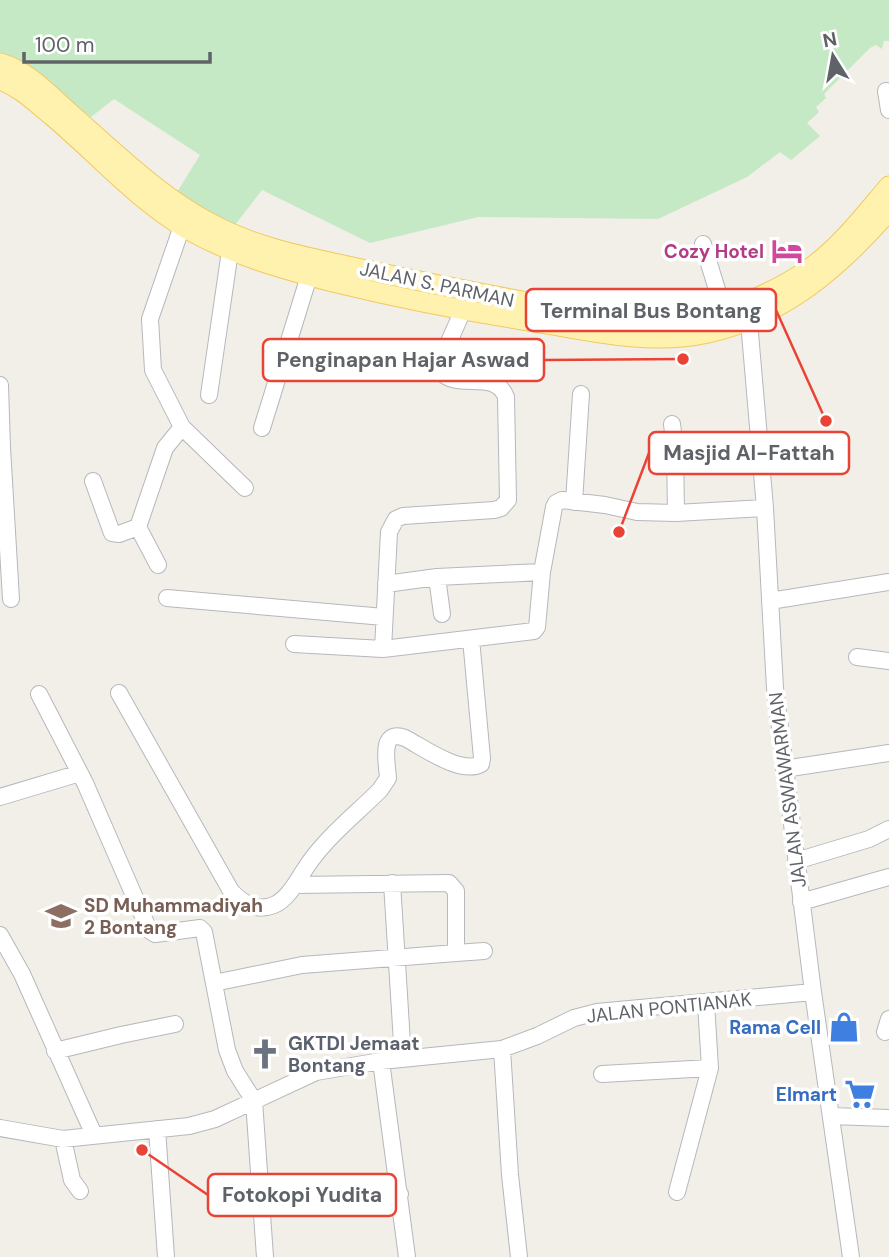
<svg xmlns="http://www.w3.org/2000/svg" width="889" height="1257" viewBox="0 0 889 1257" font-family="'DM Sans',sans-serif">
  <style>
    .green { fill: #c5e8c5 }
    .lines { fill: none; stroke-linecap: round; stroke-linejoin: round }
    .minor-casing { stroke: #b5b8bc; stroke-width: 18 }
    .major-casing { stroke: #f2c960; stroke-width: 21 }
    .minor { stroke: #fff; stroke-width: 16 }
    .major { stroke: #fff2af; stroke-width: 19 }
    .labels { text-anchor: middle; stroke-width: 7; stroke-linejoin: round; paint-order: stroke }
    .hotel-label { font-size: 19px; font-weight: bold; fill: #b23c85; stroke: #fff; text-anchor: end }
    .street-label { font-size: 19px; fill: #5f6368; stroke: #fff }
    .education-label { font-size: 19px; font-weight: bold; fill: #785e54; stroke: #fff; text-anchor: start }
    .shop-label { font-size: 19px; font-weight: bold; fill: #366cbe; stroke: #fff; text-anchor: end }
    .worship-label { font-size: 19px; font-weight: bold; fill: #5b616d; stroke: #fff; text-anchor: start }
    .leader { fill: none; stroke: #ea4335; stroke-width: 2.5 }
    .callout-dot { fill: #ea4335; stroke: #fff; stroke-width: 2.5 }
    .callout { fill: #fff; stroke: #ea4335; stroke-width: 2.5 }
    .callout-label { font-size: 21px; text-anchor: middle; font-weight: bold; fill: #5f6368 }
  </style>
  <rect width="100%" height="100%" fill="#f1efe8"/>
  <!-- green -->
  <path class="green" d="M 0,0 L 889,0 L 889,41 L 884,41 L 882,49 L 876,45 L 870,48 L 824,94 L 826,98 L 816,107 L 819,112 L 807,123 L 820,136 L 791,160 L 780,152 L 747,177 L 658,219 L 478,217 L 370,243 L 262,190 L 231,230 L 176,194 L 200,155 L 114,99 L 91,117 L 9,56 L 0,57 Z"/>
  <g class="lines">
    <!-- minor casing -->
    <g class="minor-casing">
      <path id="minor" d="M 886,91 L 889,110
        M 182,226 L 150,319 L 153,370 L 182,427 L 245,488
        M 703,244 L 723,309
        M 463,310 L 441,360 L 440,371 C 457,392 495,368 506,397 L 508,500 L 501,508 L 494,510 L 403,516 L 396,519 L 389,532 L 383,649 L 534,631 L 537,627 L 542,572 L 554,507 L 556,503 L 562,500 L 605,505 L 637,512 L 676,513 L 765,508
        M 748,310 L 765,508 L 775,688 L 813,992 L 851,1257
        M 0,385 L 2,448 L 0,448
        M 209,395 L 230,251
        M 672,424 L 675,449 L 676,513
        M 262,428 L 309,276
        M 2,448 L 11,599
        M 93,481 L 112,533 L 119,534 L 138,527 L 165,448 L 182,427
        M 574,502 L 581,394
        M 138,527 L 158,565
        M 437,577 L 442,614
        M 386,584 L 437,577 L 542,572
        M 167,598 L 384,617
        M 770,601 L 889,582
        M 294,644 L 383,649
        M 857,657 L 889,661
        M 119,693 L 231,891 C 242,903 257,912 274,905 C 288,899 297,881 305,869 C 324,839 355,815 380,790 L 388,778 C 387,763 379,728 405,738 C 424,748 461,775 481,764 L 482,758 L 471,639
        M 39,694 L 85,783 L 149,930 L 155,934 L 200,928 L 204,932 L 227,1050 L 235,1071 L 254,1101 L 265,1257
        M 784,769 L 889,753
        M 0,797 L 80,773
        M 796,861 L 869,839 L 889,829
        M 392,883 L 403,1059
        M 801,902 L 889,877
        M 0,935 L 22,974 L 94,1135
        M 456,953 L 484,951
        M 214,983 L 302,965 L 456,953 L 456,891 L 449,883 L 295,885
        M 885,1032 L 889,1019
        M 502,1049 L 510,1175 L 519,1257
        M 55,1051 L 121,1035 L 175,1024
        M 381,1061 L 407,1257
        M 602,1074 L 710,1068
        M 831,1116 L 889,1118
        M 0,1128 L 63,1139 L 189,1126 L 215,1119 L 316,1072 L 381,1061 L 502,1049 L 537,1036 L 574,1018 L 597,1012 L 813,992
        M 157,1129 L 166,1257
        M 63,1139 L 72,1180 L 80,1191
        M 677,1192 L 710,1068 L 706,1003
        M 261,1208 L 400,1194"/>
    </g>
    <!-- major casing -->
    <g class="major-casing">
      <path id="major" d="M 0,63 C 29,71 50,96 72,115 C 116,153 159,196 210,223 C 260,250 317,259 371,271 C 456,289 541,305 626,320 C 691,325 757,305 810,268 C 840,247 865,214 889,186
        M 0,80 C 20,87 36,103 52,116 C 96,153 135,198 185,228 C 232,255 282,269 333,282 C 399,298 464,311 530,321 C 588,331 650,346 708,333 C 784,316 839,268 889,211"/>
    </g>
    <!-- minor -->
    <use href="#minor" class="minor"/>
    <!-- major -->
    <use href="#major" class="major"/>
  </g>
  <!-- icons -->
  <defs>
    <g id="hotel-bare" transform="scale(2.415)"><path d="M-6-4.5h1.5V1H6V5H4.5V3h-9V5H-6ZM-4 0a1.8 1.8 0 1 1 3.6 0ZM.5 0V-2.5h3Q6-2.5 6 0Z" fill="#d1479c" stroke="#fff" stroke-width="2.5" paint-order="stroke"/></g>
    <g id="school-bare" transform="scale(2.415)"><path d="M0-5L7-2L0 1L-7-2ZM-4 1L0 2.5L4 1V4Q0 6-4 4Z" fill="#8d6e63" stroke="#fff" stroke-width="2.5" paint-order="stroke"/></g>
    <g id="shop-bare" transform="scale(2.415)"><path d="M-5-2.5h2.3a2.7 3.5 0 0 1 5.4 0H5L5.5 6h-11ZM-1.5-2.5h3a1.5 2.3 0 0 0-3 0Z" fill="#3f7fe0" stroke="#fff" stroke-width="2.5" paint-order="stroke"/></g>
    <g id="church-bare" transform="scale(2.415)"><path d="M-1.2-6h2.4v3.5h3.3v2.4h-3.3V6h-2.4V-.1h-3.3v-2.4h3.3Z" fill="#6b7280" stroke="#fff" stroke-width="2.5" paint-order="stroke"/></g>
    <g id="supermarket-bare" transform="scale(2.415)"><path d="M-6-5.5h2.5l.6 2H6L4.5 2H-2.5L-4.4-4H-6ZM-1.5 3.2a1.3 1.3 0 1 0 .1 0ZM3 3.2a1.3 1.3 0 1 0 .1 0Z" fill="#3f7fe0" stroke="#fff" stroke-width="2.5" paint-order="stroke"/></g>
  </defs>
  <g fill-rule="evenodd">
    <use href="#hotel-bare" x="787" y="251"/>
    <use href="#school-bare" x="61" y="916"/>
    <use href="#shop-bare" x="844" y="1027"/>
    <use href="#church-bare" x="265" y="1054"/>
    <use href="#supermarket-bare" x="860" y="1094"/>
  </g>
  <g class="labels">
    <!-- hotel labels -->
    <g class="hotel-label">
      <text x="764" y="258">Cozy Hotel</text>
    </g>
    <!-- street labels -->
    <g class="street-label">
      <text transform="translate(437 284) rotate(12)" y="7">JALAN S. PARMAN</text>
      <text transform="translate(787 790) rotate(-97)" y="7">JALAN ASWAWARMAN</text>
      <text transform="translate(669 1007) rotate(-6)" y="7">JALAN PONTIANAK</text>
    </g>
    <!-- education labels -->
    <g class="education-label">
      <text x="84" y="912">SD Muhammadiyah<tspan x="84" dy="22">2 Bontang</tspan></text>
    </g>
    <!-- shop labels -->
    <g class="shop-label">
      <text x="821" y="1034">Rama Cell</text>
      <text x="837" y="1101">Elmart</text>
    </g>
    <!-- worship labels -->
    <g class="worship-label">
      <text x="288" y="1050">GKTDI Jemaat<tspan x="288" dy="22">Bontang</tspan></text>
    </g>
  </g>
  <!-- callouts -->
  <path class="leader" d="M826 421L776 310M683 359L544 360M619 532L649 453M142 1150L208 1195"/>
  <g class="callout-dot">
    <circle cx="826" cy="421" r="7"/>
    <circle cx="683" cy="359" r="7"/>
    <circle cx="619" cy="532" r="7"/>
    <circle cx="142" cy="1150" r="7"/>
  </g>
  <g class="callout">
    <rect x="526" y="289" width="250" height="42" rx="7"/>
    <rect x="263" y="339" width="281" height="42" rx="7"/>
    <rect x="649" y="432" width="200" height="42" rx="7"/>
    <rect x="208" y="1174" width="188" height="42" rx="7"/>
  </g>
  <g class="callout-label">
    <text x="651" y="318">Terminal Bus Bontang</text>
    <text x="403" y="367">Penginapan Hajar Aswad</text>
    <text x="749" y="460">Masjid Al-Fattah</text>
    <text x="302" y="1202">Fotokopi Yudita</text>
  </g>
  <!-- north arrow -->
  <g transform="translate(833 56) rotate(349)" stroke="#ffffff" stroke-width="5" paint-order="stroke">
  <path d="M0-5L12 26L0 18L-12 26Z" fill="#5f6368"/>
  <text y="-10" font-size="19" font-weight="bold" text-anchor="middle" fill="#5f6368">N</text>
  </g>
  <!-- scale -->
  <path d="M24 52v10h186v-10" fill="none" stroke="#5f6368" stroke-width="3.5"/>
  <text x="35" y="52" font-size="21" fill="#5f6368" stroke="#ffffff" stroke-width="5" paint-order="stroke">100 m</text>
</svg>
